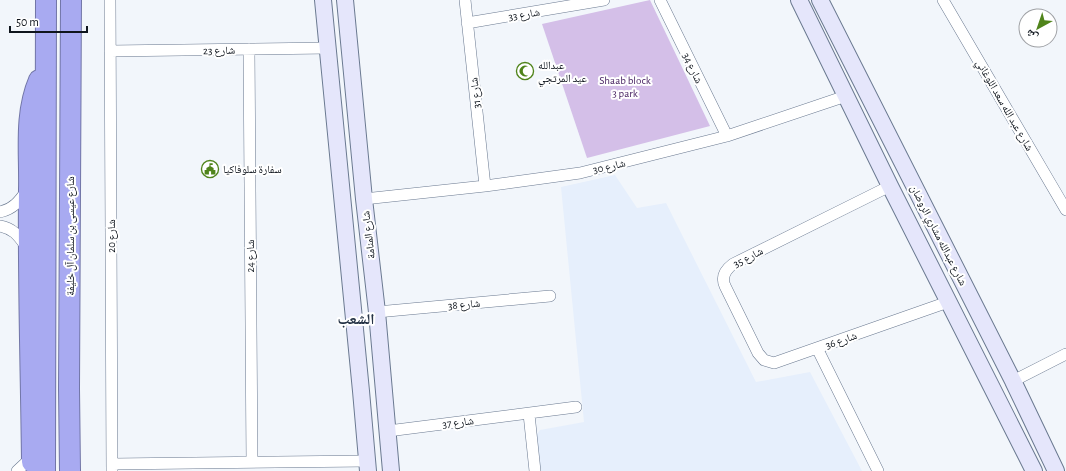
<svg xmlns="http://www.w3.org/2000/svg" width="1066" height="471" viewBox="0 0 1066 471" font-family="'Alegreya Sans','Noto Naskh Arabic',sans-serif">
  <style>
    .built { fill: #e6effc }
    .green { fill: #d4bfe8 }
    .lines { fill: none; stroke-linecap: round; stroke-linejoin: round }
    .street-casing { stroke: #6a7990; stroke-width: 12 }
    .secondary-casing { stroke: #6a7990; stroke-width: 18 }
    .highway-casing { stroke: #7276a7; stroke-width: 22 }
    .street { stroke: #fff; stroke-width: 11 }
    .secondary { stroke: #e5e6fb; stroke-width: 16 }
    .highway { stroke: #a8aaf1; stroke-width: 20 }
    .labels { text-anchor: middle; stroke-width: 4; stroke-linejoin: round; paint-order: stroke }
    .street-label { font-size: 11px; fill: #0f151d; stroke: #fff }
    .poi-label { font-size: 11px; fill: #0f151d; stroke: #fff; text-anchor: start }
    .park-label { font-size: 11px; fill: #431d5e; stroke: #fff }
    .district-label { font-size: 15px; font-weight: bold; fill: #253346; stroke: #fff }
  </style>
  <rect width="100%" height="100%" fill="#f2f6fb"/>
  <!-- built -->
  <path class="built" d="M 615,175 L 637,208 L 666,203 L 756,382 L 810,372 L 862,471 L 537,471 L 534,438 L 540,430 L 584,422 L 561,187 Z"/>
  <!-- green -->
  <path class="green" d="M 650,0 L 710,126 L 587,158 L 542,24 Z"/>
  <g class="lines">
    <!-- street casing -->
    <g class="street-casing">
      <path id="street" d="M 110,0 L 112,471
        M 465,0 L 485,186
        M 660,0 L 727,136
        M 943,0 L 1066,210
        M 467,23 L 604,0
        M 249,49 L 252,462
        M 110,51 L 328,48
        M 890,186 L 733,264 C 725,270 721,277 725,286 L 758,353 L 764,360 L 774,363 L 948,302
        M 364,199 L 485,186 L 580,173 L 727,136 L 846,96
        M 0,212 C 14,209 20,200 28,189
        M 0,226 C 15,229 19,237 28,249
        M 377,312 L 550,296
        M 817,348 L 878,471
        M 1013,381 L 1066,354
        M 529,414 L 535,471
        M 388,431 L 576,407
        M 112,464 L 367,461
        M 17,471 L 32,457"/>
    </g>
    <!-- secondary casing -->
    <g class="secondary-casing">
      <path id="secondary" d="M 323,0 L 361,391 L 368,471
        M 345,0 L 364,199 L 377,312 L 391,471
        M 799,0 L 890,186 L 1034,471
        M 820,0 L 1013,381 L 1056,471"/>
    </g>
    <!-- highway casing -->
    <g class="highway-casing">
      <path id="highway" d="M 32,462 C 31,371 28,281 29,190 C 30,153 24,115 39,80
        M 45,471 L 46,0
        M 70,471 L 69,389 L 71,0"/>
    </g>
    <!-- street -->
    <use href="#street" class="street"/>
    <!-- secondary -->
    <use href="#secondary" class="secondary"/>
    <!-- highway -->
    <use href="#highway" class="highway"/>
  </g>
  <!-- icons -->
  <defs>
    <g id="mosque-ring" transform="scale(0.9)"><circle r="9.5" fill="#fff" stroke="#50841b" stroke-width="1.5"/><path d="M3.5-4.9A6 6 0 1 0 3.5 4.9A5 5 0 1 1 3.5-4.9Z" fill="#50841b"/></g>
    <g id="civic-ring" transform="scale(0.9)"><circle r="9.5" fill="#fff" stroke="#50841b" stroke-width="1.5"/><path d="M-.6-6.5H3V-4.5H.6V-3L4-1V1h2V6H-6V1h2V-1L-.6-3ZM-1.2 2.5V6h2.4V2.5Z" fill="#50841b"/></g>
  </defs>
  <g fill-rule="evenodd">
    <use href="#mosque-ring" x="525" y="71"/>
    <use href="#civic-ring" x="210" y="169"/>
  </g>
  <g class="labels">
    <!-- street labels -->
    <g class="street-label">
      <text transform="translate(524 14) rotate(-9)" y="4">شارع 33</text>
      <text transform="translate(219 50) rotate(-1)" y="4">شارع 23</text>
      <text transform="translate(693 68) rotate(64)" y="4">شارع 34</text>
      <text transform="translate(475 93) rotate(-96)" y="4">شارع 31</text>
      <text transform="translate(1005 105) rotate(60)" y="4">شارع عبد الله سعد اللوغاني</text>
      <text transform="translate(609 166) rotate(-13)" y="4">شارع 30</text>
      <text transform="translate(368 235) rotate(-97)" y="4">شارع المنامة</text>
      <text transform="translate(939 235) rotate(63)" y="4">شارع عبدالله مشاري الروضان</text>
      <text transform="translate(70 236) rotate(-90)" y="4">شارع عيسى بن سلمان آل خليفة</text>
      <text transform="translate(111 236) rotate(-90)" y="4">شارع 20</text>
      <text transform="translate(250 256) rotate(-90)" y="4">شارع 24</text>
      <text transform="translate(748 257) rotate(-27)" y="4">شارع 35</text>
      <text transform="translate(464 304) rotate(-5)" y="4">شارع 38</text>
      <text transform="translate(841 340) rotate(-19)" y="4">شارع 36</text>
      <text transform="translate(458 422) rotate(-7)" y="4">شارع 37</text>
    </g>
    <!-- poi labels -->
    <g class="poi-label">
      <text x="538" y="69">عبدالله<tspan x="538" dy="13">عيد المرتجي</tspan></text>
      <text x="223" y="173">سفارة سلوفاكيا</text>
    </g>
    <!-- park labels -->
    <g class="park-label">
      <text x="625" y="84">Shaab block<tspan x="625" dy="13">3 park</tspan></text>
    </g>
    <!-- district labels -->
    <g class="district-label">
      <text x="356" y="324">الشعب</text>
    </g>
  </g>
  <!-- north arrow -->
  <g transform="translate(1038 28) rotate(220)"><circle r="19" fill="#ffffff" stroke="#9fa1a5"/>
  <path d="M0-3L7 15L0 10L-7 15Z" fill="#50841b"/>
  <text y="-6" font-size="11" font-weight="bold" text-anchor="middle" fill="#0f151d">ش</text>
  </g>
  <!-- scale -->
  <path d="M10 26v6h77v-6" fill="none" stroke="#0f151d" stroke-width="2"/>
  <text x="16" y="26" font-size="12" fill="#0f151d" stroke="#ffffff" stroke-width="3" paint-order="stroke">50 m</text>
</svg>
